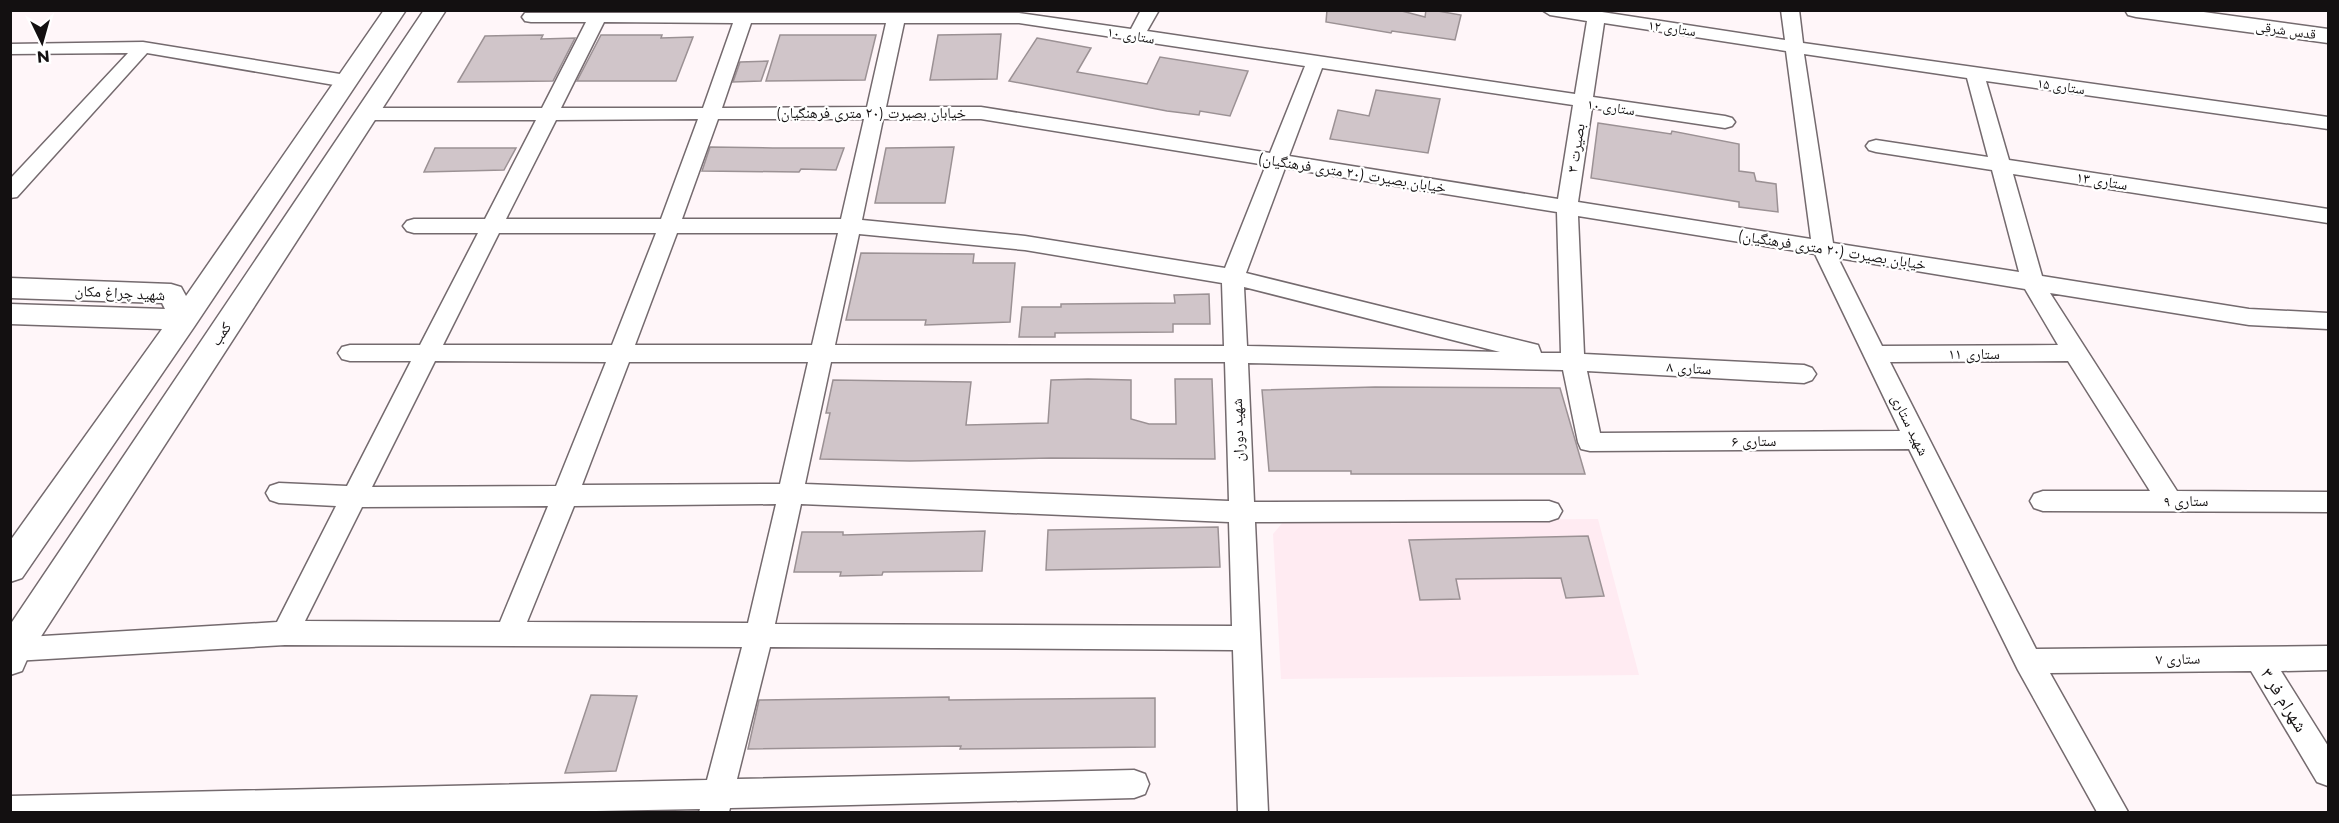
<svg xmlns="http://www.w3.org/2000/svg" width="2339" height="823" viewBox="0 0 2339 823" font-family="Montserrat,'Noto Naskh Arabic',sans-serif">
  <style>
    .built { fill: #ffebf2 }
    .building { fill: #d0c5c9; stroke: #9b9194; stroke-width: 1.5 }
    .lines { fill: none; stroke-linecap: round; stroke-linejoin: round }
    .minor-casing { stroke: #746a6e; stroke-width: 3 }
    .tertiary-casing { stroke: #746a6e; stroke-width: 3 }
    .minor { fill: #fff; fill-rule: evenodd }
    .tertiary { fill: #fff; fill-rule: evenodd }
    .labels { text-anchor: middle; stroke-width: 4.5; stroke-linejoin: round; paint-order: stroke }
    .far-street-label { font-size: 14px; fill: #131011; stroke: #fff }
    .street-label { font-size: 15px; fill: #131011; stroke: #fff }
    .near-street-label { font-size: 18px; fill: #131011; stroke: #fff }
  </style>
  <rect width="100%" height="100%" fill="#fff6f9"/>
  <!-- built -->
  <path class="built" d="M 1598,519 L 1639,675 L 1281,679 L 1273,534 L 1284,521 Z"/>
  <!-- building -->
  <path class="building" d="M 1327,10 L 1398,10 L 1425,17 L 1426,10 L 1432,10 L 1461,15 L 1455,40 L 1392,31 L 1391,33 L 1326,22 Z
    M 1001,34 L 997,79 L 930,80 L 938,35 Z
    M 543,35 L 541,39 L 575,38 L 553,81 L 458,82 L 485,36 Z
    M 601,35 L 662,35 L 661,38 L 693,37 L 676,81 L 577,81 Z
    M 780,35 L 876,35 L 865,80 L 766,81 Z
    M 1037,38 L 1091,48 L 1077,72 L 1147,84 L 1160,57 L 1248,71 L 1230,116 L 1200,111 L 1199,115 L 1167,111 L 1009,81 Z
    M 768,61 L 761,81 L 733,82 L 740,62 Z
    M 1376,90 L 1440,99 L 1428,153 L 1330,139 L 1338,110 L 1369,116 Z
    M 1598,123 L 1671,134 L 1672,131 L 1739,144 L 1739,171 L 1754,173 L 1756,181 L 1776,184 L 1778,212 L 1739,207 L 1739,202 L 1591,178 Z
    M 710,147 L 773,148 L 844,148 L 836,170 L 801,169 L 799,172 L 702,171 Z
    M 954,147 L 945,203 L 875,203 L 886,148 Z
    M 435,148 L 516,148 L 504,170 L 424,172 Z
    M 861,253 L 974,254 L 973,263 L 1015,263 L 1010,322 L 925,325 L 926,320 L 846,320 Z
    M 1209,294 L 1210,324 L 1173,324 L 1173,332 L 1055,333 L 1055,337 L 1019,337 L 1022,307 L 1061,307 L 1061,304 L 1175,303 L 1174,295 Z
    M 1088,379 L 1131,380 L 1131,419 L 1149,424 L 1176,424 L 1175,379 L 1212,379 L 1215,459 L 1051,458 L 910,461 L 820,459 L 830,413 L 826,413 L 833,380 L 971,382 L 966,425 L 1048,423 L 1051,380 Z
    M 1375,387 L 1560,388 L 1585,474 L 1351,474 L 1351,471 L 1269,471 L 1262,390 Z
    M 1218,527 L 1220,567 L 1046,570 L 1048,530 Z
    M 985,531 L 982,571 L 883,572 L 882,575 L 840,576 L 841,572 L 794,572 L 802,532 L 843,532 L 843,535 Z
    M 1588,536 L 1604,596 L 1566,598 L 1561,578 L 1456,579 L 1460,599 L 1420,600 L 1409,540 Z
    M 591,695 L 637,696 L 616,771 L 565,773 Z
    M 949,697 L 949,700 L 1155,698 L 1155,747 L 960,749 L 961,746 L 748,749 L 759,700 Z"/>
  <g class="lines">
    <!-- minor casing -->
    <g class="minor-casing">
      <path id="minor" d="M 1141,10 L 1159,10 L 1147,31 L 1575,94 L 1587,21 L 1550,15 L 1542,10 L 1589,10 L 1785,40 L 1781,10 L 1799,10 L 1803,43 L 2328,117 L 2328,129 L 1986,81 L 2009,160 L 2328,209 L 2328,223 L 2013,174 L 2042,276 L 2249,309 L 2328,313 L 2328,329 L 2249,325 L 2050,293 L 2177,491 L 2328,492 L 2328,512 L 2043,511 L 2034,508 L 2030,501 L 2034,494 L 2043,491 L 2150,491 L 2068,361 L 1890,362 L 2036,649 L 2328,646 L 2328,670 L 2281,671 L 2328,746 L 2328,786 L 2317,782 L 2251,671 L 2050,673 L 2128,812 L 2097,812 L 2018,670 L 1909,449 L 1590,451 L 1581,449 L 1578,442 L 1563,370 L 1248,363 L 1254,502 L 1549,501 L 1558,504 L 1562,511 L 1558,518 L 1549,521 L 1255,522 L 1268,812 L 1238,812 L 1233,650 L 770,647 L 737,779 L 1134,770 L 1145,774 L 1149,784 L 1145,794 L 1134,798 L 730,808 L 729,812 L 699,812 L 700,809 L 544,812 L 10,812 L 10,796 L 707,780 L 742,647 L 285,645 L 14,661 L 10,660 L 10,638 L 277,622 L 336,506 L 279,503 L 270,500 L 266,493 L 270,486 L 279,483 L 347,486 L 411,361 L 350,361 L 342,359 L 338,353 L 342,347 L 350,345 L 420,345 L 478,233 L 414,233 L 407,231 L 403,226 L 407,221 L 414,219 L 485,219 L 536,120 L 369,120 L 362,118 L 359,114 L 362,110 L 369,108 L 542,108 L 586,22 L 531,22 L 525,21 L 522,17 L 525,13 L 1019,13 L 1131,29 ZM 604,22 L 733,23 L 703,108 L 561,108 ZM 751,23 L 886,23 L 867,107 L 722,108 ZM 904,23 L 1019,23 L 1305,66 L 1270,153 L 981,107 L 886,107 ZM 1604,23 L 1786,51 L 1811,239 L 1578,202 L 1592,108 L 1725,128 L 1732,126 L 1735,122 L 1732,118 L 1725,116 L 1593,97 ZM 1804,54 L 1967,78 L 1988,157 L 1876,140 L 1869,142 L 1866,146 L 1869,150 L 1876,152 L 1992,170 L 2019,272 L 1833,243 ZM 1322,68 L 1573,105 L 1558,199 L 1289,156 ZM 698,119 L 661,219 L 506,219 L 556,120 ZM 718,119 L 864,119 L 841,219 L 682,219 ZM 883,119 L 981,119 L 1266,165 L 1225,268 L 1025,236 L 862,220 ZM 1285,168 L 1557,212 L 1561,353 L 1541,353 L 1538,345 L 1530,343 L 1246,273 ZM 1578,216 L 1815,254 L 1900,431 L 1600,433 L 1587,371 L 1804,383 L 1812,380 L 1816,374 L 1812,368 L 1804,365 L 1584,354 ZM 499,233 L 656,233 L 612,345 L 443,345 ZM 677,233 L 838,233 L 812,345 L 635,345 ZM 859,234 L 1025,250 L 1222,283 L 1224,346 L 835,345 ZM 1838,258 L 2025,289 L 2058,345 L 1882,346 ZM 1244,287 L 1500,352 L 1247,346 ZM 435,361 L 606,362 L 556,486 L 372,487 ZM 629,362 L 808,362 L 780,484 L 582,485 ZM 831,362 L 1225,362 L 1229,501 L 805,484 ZM 776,504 L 748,623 L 527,622 L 574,506 ZM 801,504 L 1229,522 L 1232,626 L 775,624 ZM 548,506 L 500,622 L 305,621 L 362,507 Z
        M 143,42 L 346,75 L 353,77 L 355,81 L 353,85 L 346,87 L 147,53 L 17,197 L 10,198 L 10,179 L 128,53 L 10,54 L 10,44 Z"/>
    </g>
    <!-- tertiary casing -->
    <g class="tertiary-casing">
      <path id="tertiary" d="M 384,10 L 406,10 L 194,327 L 22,578 L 10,582 L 10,541 L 162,329 L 10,324 L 10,304 L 165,309 L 162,303 L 10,298 L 10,278 L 171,284 L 181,287 L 186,296 Z
        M 424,10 L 446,10 L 29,655 L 22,671 L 10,675 L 10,625 Z
        M 2125,10 L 2189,10 L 2328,29 L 2328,43 L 2136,17 L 2128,15 Z"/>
    </g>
    <!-- minor -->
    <use href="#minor" class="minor"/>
    <!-- tertiary -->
    <use href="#tertiary" class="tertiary"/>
  </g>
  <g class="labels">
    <!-- far-street labels -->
    <g class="far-street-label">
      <text transform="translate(1672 28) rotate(8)" y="5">ستاری ۱۲</text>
      <text transform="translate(2286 30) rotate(8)" y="5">قدس شرقی</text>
      <text transform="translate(1131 35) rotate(9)" y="5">ستاری ۱۰</text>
      <text transform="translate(2061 86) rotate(8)" y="5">ستاری ۱۵</text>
      <text transform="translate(1611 107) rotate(8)" y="5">ستاری ۱۰</text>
    </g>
    <!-- street labels -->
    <g class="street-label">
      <text x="871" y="118">خیابان بصیرت (۲۰ متری فرهنگیان)</text>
      <text transform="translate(1576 148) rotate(-81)" y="5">بصیرت ۳</text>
      <text transform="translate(1352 173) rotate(9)" y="5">خیابان بصیرت (۲۰ متری فرهنگیان)</text>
      <text transform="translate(2102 181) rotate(9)" y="5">ستاری ۱۳</text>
      <text transform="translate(1832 250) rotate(9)" y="5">خیابان بصیرت (۲۰ متری فرهنگیان)</text>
      <text transform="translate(120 293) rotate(3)" y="5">شهید چراغ مکان</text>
      <text transform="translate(221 334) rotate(-56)" y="5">کمب</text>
      <text x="1974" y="359">ستاری ۱۱</text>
      <text transform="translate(1689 368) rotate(3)" y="5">ستاری ۸</text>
      <text transform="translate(1910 425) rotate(64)" y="5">شهید ستاری</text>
      <text transform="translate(1238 430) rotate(-92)" y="5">شهید دوران</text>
      <text x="1754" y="446">ستاری ۶</text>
      <text x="2186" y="506">ستاری ۹</text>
      <text transform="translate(2178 659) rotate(-1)" y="5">ستاری ۷</text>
    </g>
    <!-- near-street labels -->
    <g class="near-street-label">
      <text transform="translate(2284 700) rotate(58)" y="6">شهرام فر ۳</text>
    </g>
  </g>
  <!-- border -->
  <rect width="2339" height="823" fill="none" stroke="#131011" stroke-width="24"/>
  <!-- north arrow -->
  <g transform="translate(42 42) rotate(175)" stroke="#ffffff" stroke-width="4.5" paint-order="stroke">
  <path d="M0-4.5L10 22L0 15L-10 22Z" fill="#131011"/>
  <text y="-9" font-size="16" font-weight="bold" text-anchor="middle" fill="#131011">N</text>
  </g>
</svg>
